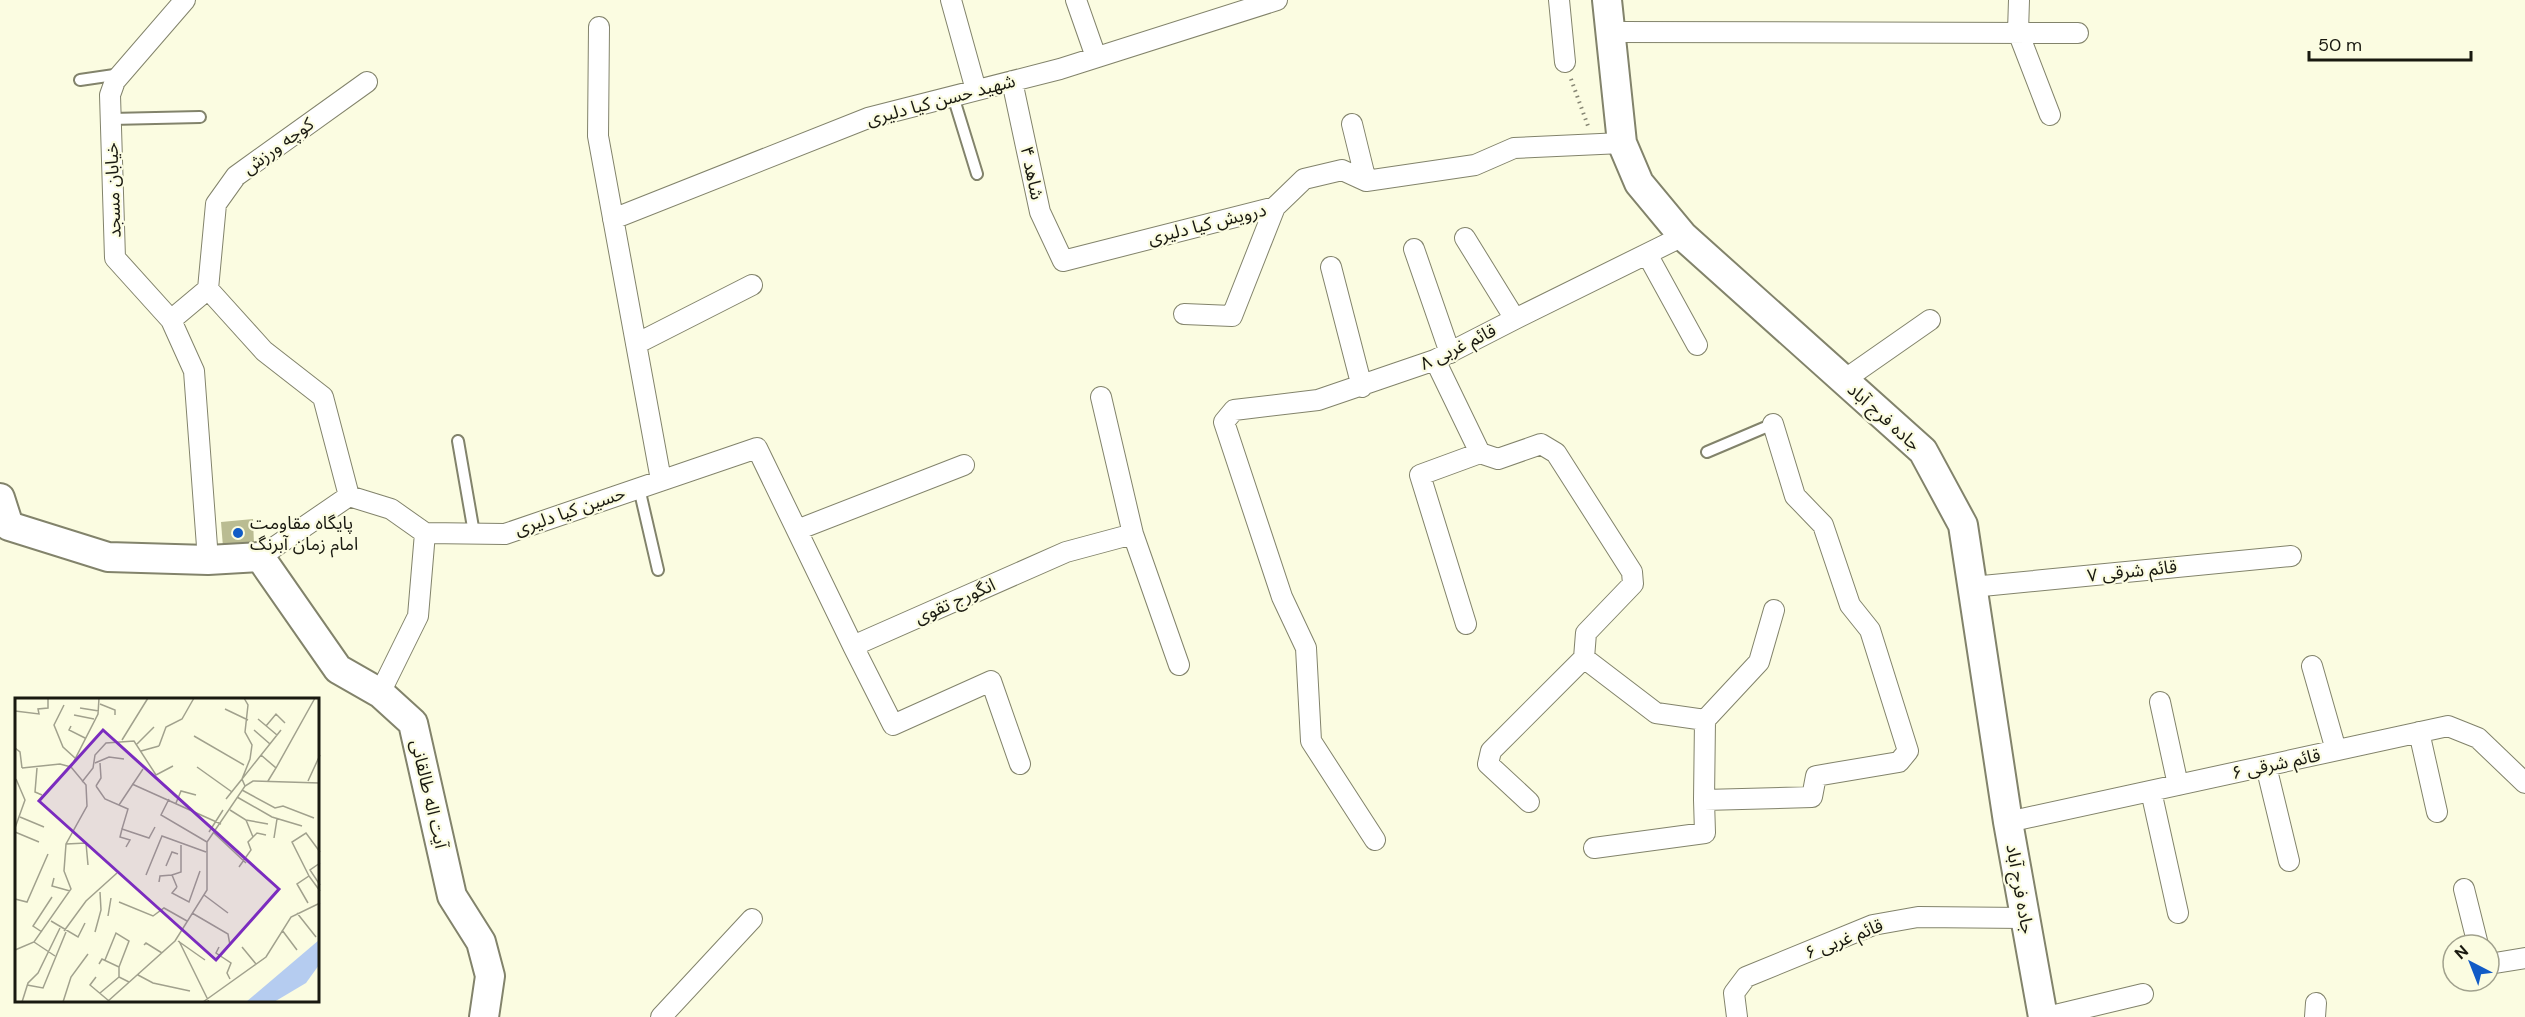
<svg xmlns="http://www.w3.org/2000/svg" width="2525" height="1017" viewBox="0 0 2525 1017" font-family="'DM Sans','Noto Sans Arabic',sans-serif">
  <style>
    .building { fill: #babc92 }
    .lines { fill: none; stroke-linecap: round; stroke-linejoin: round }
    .lane-casing { stroke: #82836b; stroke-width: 14 }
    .street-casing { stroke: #82836b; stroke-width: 22 }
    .secondary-casing { stroke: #82836b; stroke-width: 32 }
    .path { stroke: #858573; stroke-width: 4; stroke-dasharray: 1.5 4.5; stroke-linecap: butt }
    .lane { stroke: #fff; stroke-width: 10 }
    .street { stroke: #fff; stroke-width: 20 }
    .secondary { stroke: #fff; stroke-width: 28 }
    .poi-dot { fill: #115bc6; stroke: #fbfce1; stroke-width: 2 }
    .labels { text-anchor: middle; stroke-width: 4.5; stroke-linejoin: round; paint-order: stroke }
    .street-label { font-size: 18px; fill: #191910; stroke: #fbfce1 }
    .poi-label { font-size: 18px; fill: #191910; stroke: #fbfce1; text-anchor: start }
    .inset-road { fill: none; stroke: #a1a18d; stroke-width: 1.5 }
    .view { fill: #7b2cbf; fill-opacity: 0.15; stroke: #7b2cbf; stroke-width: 3 }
    .inset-edge { fill: none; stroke: #191910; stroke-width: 3 }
  </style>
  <rect width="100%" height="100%" fill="#fbfce1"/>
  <!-- building -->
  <path class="building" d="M 253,519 L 254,545 L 223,547 L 221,522 Z"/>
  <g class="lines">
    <!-- lane casing -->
    <g class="lane-casing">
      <path id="lane" d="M 80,80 L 121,74
        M 953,96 L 977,174
        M 111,119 L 200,117
        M 458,441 L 474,533
        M 1707,452 L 1773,424
        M 639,488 L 658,570"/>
    </g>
    <!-- street casing -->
    <g class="street-casing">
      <path id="street" d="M 185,0 L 115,81 L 110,95 L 115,258 L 171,320 L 194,371 L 208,560
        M 951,0 L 976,90
        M 1076,0 L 1096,57
        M 1559,0 L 1565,62
        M 2019,0 L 2018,32 L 2050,115
        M 599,27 L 598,136 L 661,480
        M 1610,32 L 2078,33
        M 1012,81 L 1040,212 L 1063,261 L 1275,207 L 1304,179 L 1342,170 L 1366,181 L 1475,165 L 1514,148 L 1622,143
        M 1352,124 L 1366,181
        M 613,219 L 868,118 L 1060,69 L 1277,0
        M 1465,238 L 1515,319
        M 1414,249 L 1450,353
        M 1647,254 L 1697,345
        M 1331,267 L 1362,387
        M 208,289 L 264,351 L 323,397 L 349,496
        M 1184,314 L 1232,316 L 1275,207
        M 171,320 L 208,289 L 216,204 L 236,176 L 367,82
        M 636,344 L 752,285
        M 1435,360 L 1480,453 L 1498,459 L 1541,444 L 1556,453 L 1632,572 L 1633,584 L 1586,633 L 1584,658 L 1656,713 L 1705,720
        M 1844,380 L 1930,320
        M 1773,424 L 1795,496 L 1823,525 L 1850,605 L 1870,630 L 1908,751 L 1899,762 L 1816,776 L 1812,797 L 1704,800 L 1705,720 L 1759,662 L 1774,610
        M 349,496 L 391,509 L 425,533 L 505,534 L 757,448 L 853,646 L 1066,552 L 1133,534 L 1101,397
        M 797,530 L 964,465
        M 1133,534 L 1179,665
        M 260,557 L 349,496
        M 1972,587 L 2291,556
        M 1466,624 L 1420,475 L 1480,453
        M 853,646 L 893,725 L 991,681 L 1020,764
        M 2312,666 L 2336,750
        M 380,693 L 418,616 L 425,533
        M 2160,702 L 2178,785
        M 2419,732 L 2437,812
        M 2266,766 L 2289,861
        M 2151,791 L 2178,913
        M 1529,802 L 1488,764 L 1491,751 L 1584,658
        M 2008,822 L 2448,726 L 2478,738 L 2525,783
        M 1375,840 L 1311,741 L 1306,648 L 1282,597 L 1224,422 L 1234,410 L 1318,400 L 1435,360 L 1515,319 L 1683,236
        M 1594,848 L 1705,833 L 1704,800
        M 2464,889 L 2478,945
        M 2489,964 L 2525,958
        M 661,1017 L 752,919
        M 1737,1017 L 1734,993 L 1746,977 L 1873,925 L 1918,917 L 2025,918
        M 2047,1017 L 2143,994
        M 2315,1017 L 2316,1003"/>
    </g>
    <!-- secondary casing -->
    <g class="secondary-casing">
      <path id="secondary" d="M 1607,0 L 1622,143 L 1639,183 L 1683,236 L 1923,451 L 1963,525 L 2008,822 L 2043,1017
        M 0,498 L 9,526 L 108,557 L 208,560 L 260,557 L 338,669 L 380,693 L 413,723 L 452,896 L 481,942 L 490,976 L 484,1017"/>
    </g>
    <!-- path -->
    <path class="path" d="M 1571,79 L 1588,126"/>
    <!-- lane -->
    <use href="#lane" class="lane"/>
    <!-- street -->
    <use href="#street" class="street"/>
    <!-- secondary -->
    <use href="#secondary" class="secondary"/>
  </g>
  <!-- markers -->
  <circle class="poi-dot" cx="238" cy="533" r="6"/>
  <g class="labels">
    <!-- street labels -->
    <g class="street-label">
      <text transform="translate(941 100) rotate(-15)" y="6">شهید حسن کیا دلیری</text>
      <text transform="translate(278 146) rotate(-36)" y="6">کوچه ورزش</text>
      <text transform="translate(1032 173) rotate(78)" y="6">شاهد ۴</text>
      <text transform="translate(113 190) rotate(-92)" y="6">خیابان مسجد</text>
      <text transform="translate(1207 224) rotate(-14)" y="6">درویش کیا دلیری</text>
      <text transform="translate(1458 347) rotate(-26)" y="6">قائم غربی ۸</text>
      <text transform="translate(1884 417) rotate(42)" y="6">جاده فرج آباد</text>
      <text transform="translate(570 511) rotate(-19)" y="6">حسین کیا دلیری</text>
      <text transform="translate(2132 571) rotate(-6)" y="6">قائم شرقی ۷</text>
      <text transform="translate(955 601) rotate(-24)" y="6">انگورج تقوی</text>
      <text transform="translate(2276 764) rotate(-12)" y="6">قائم شرقی ۶</text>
      <text transform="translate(429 794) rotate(77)" y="6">آیت اله طالقانی</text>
      <text transform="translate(2020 889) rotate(80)" y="6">جاده فرج آباد</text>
      <text transform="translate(1844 939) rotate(-21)" y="6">قائم غربی ۶</text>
    </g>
    <!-- poi labels -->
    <g class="poi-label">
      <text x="250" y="529">پایگاه مقاومت<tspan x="250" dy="21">امام زمان آبرنگ</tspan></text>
    </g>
  </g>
  <!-- overview -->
  <g transform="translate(15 698)">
    <rect width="304" height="304" fill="#fbfce1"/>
    <path d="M 304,242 L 304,267 L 291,285 L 259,304 L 231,304 Z" fill="#b5ccf0"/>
    <path class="inset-road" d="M 85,6 L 100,12 L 100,17M 49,7 L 39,27 L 48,49 L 60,60M 65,10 L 84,13M 210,11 L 233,22M 0,13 L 24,16 L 23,11 L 33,10 L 33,0M 59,17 L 79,21M 243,21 L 262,37M 56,28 L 54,32 L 70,40M 251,28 L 261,16 L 270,25M 239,32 L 255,46M 179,38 L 229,67M 107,42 L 133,0M 122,46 L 139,29M 144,48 L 151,29 L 167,21 L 179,0M 0,50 L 5,54 L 7,70M 126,53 L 144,48M 246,57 L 261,70 L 253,83M 80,65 L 94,59 L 109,61M 56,69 L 83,16 L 84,0M 182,69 L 217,94M 7,70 L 45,66 L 56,69M 22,70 L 20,94 L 27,97M 261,70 L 300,0M 293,83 L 305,57M 67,84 L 78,70 L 80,57 L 91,45 L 119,43 L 141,77 L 158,68M 117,86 L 206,126M 81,88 L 90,101 L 113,111 L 107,131 L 134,140 L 140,129M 81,88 L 86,80 L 85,65M 230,88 L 227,81 L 266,32M 227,92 L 260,110 L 268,108 L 299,120M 222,99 L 257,119 L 287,128M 154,101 L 146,117 L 192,144M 211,101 L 227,81 L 235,61 L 237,47 L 230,34 L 233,7 L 229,0M 161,105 L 166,93 L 181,97M 104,107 L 128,71M 215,112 L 231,122 L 238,139 L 242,135 L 251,137M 5,119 L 29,129M 231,122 L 253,126M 0,130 L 10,102 L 1,81M 107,131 L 105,139 L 115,142 L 111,149M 0,134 L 24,144M 194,134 L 208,112M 199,135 L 231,165M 259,140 L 262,121M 51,146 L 71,145 L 73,167M 305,165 L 295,172 L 305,187M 151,168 L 157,154 L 163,156M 224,169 L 236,152 L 233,144 L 238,139M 131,177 L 147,138 L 191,154M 294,178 L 277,144 L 291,135 L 305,154M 39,180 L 37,188 L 55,193M 144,184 L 145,178 L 157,177M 162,189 L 157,195 L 174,204 L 185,173M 162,189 L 157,177 L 166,174 L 166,147M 189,197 L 213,215M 0,201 L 12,204 L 33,156M 104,204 L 138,218 L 149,210 L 172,223M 293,205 L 282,186 L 294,178 L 305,193M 177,215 L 213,236 L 215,247M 282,215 L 301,239M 93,218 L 96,200M 36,223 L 63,239 L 70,225M 267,232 L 282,252M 49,233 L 71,203 L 102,175M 27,234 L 18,228 L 37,199M 80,234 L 86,212 L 85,194M 163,243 L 190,262M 164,243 L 194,304M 19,244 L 40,258M 129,247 L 131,245 L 147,255M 204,249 L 201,255 L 216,265 L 212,275 L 215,281M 227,249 L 241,266M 0,252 L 19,244 L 56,191 L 49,173 L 51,146 L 72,108 L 71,87 L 56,69M 90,262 L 101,235 L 114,243 L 104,269M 84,266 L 87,261 L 104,269 L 104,279 L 114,284M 123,277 L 138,285 L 175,293M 81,279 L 75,287 L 94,303M 12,287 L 28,290 L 51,234M 85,295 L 104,279M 7,304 L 13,285 L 23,275 L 45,230M 48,304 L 56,279 L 73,256M 92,304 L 160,243 L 192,192 L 192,144 L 230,88 L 238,83 L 305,85M 188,304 L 251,259 L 276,219 L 305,205"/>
    <path class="view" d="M 88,32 L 264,191 L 201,262 L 24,103 Z"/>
    <rect width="304" height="304" class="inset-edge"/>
  </g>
  <!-- north arrow -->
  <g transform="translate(2471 963) rotate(318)"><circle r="28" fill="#fbfce1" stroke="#a1a18d" stroke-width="1.5"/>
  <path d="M0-4.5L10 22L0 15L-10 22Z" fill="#115bc6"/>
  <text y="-9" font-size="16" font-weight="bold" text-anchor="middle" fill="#191910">N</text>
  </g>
  <!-- scale -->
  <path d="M2309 51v9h162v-9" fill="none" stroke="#191910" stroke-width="3"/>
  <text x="2318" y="51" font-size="18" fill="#191910" stroke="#fbfce1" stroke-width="4.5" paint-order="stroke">50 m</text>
</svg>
